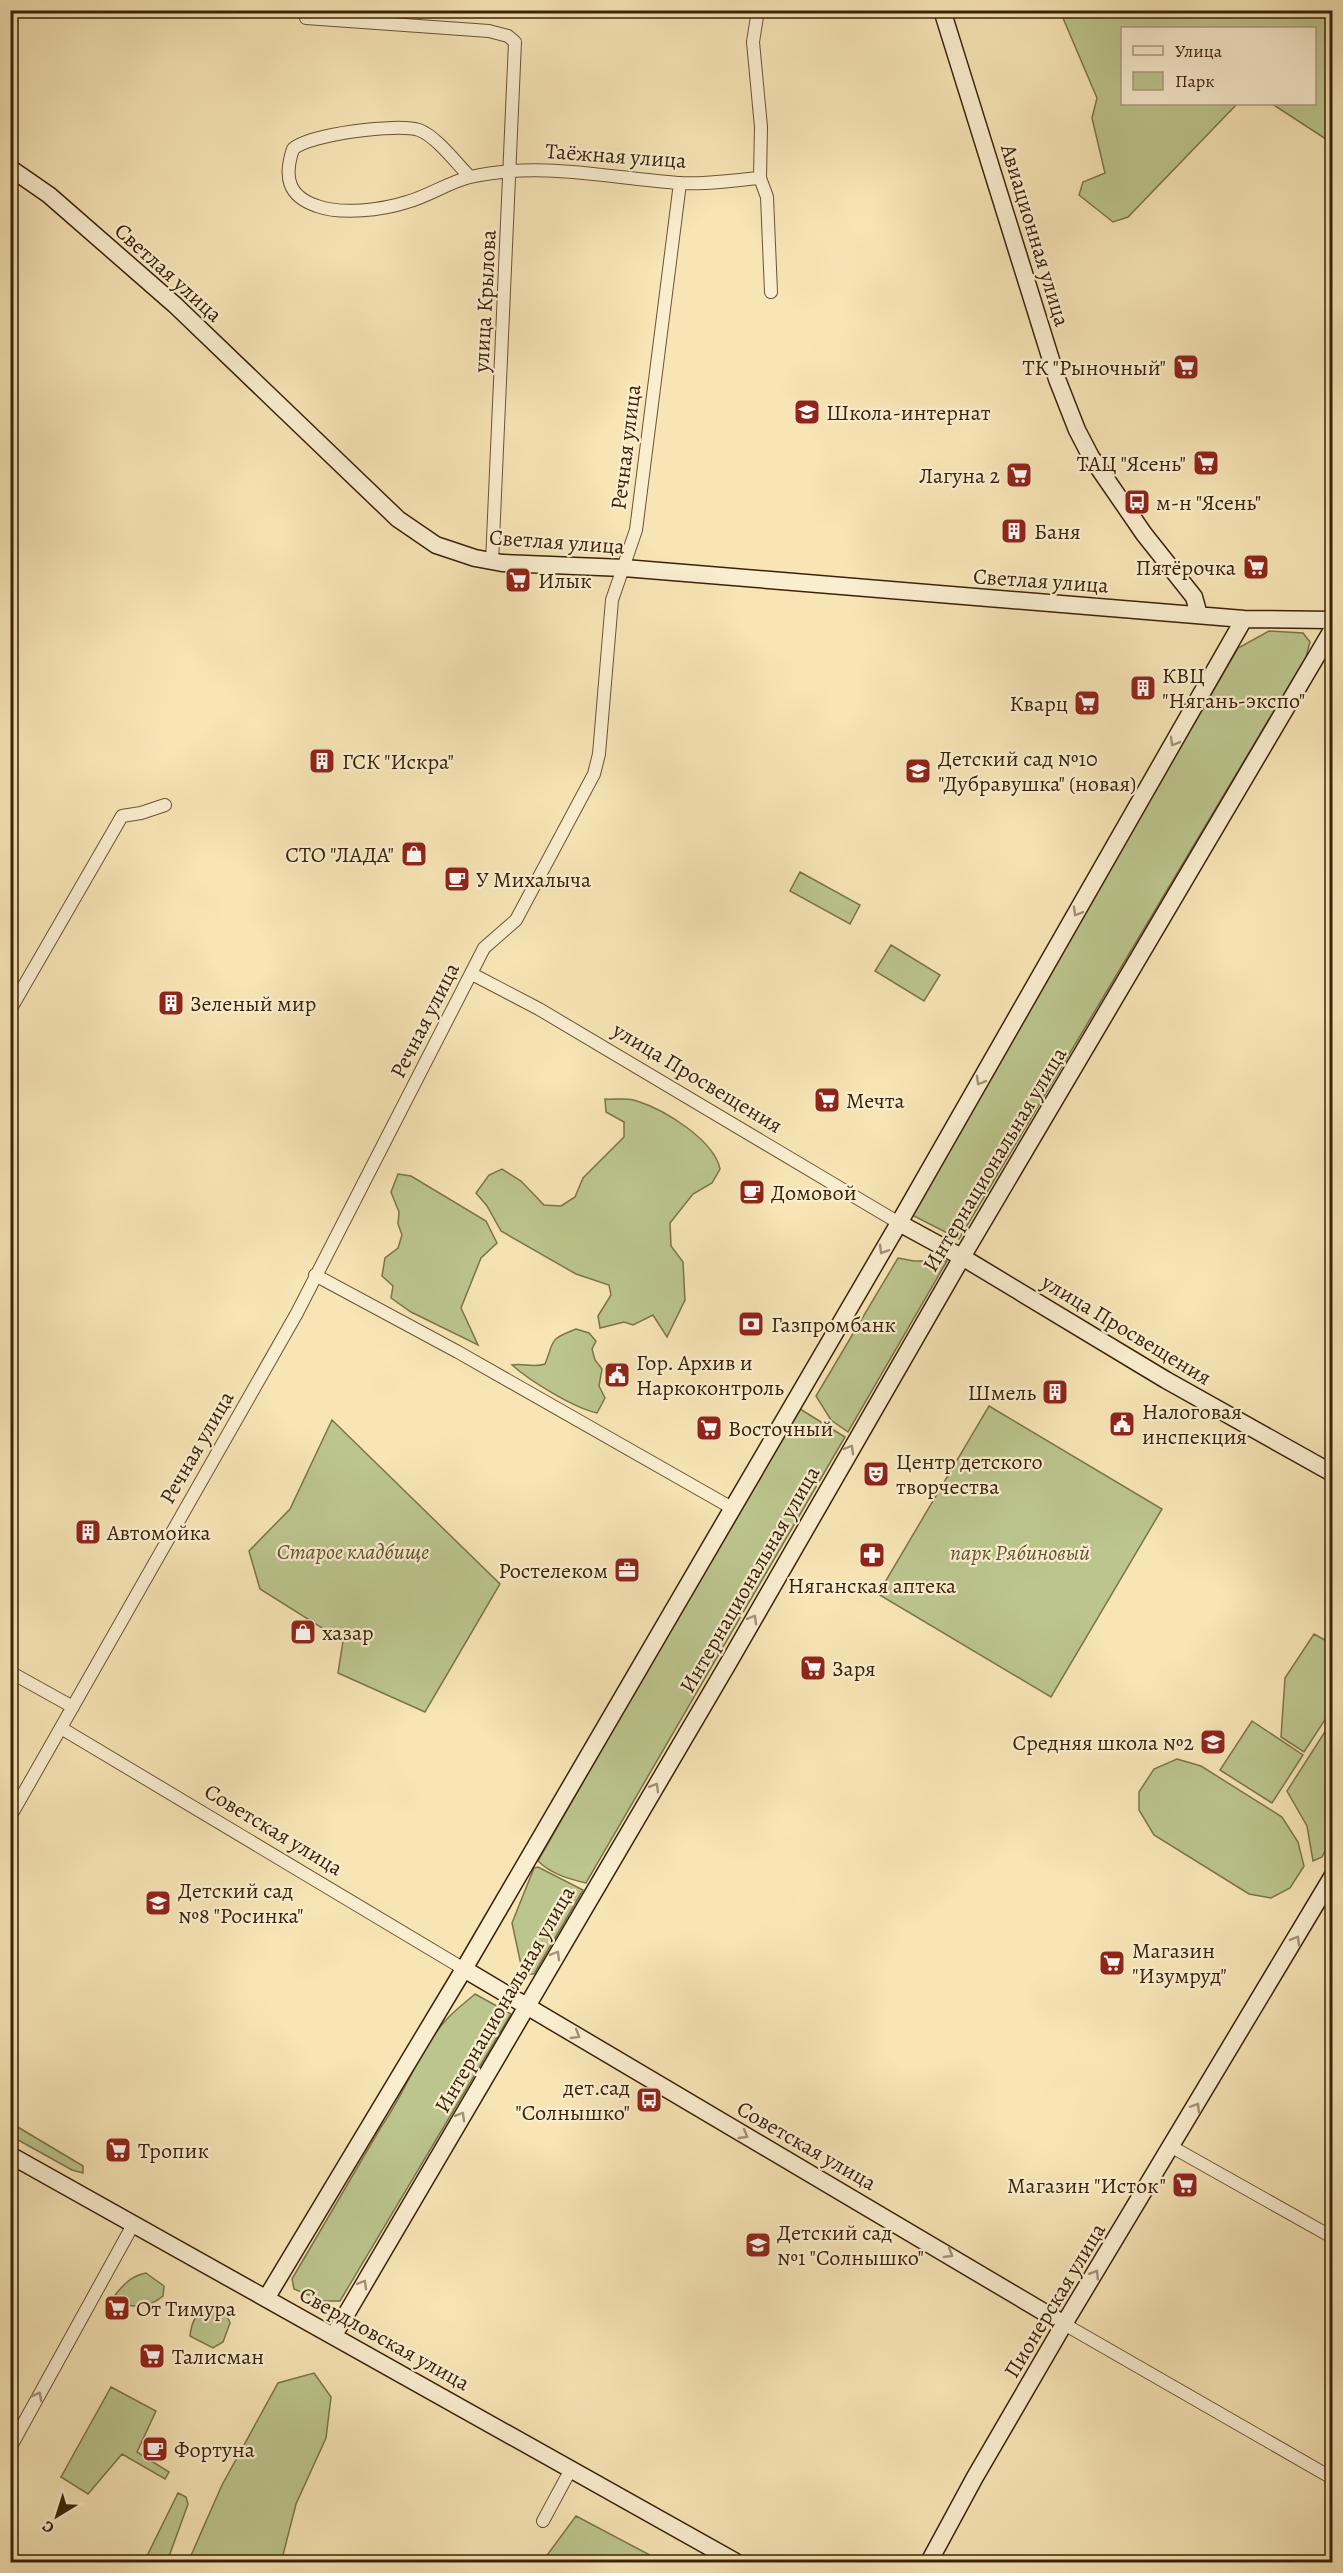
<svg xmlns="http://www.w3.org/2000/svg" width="1343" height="2573" viewBox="0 0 1343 2573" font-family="Alegreya,serif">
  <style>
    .green { fill: #bcc58e; stroke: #7c744b; stroke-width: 1.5 }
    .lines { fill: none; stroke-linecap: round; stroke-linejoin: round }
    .street-casing { stroke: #6a5334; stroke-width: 14 }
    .secondary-casing { stroke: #3b2208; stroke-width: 19 }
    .street { stroke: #faeed0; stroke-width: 12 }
    .secondary { stroke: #faeed0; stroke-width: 16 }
    .oneway { stroke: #a49276 }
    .labels { text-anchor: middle; stroke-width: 4.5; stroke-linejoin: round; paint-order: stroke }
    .street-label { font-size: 22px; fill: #3b2208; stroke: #faeed0 }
    .poi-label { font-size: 22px; fill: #3b2208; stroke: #faeed0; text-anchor: start }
    .park-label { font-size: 22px; font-style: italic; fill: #625330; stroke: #faeed0 }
  </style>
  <rect width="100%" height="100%" fill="#f7e5b6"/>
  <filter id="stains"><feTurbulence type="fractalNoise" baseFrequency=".00333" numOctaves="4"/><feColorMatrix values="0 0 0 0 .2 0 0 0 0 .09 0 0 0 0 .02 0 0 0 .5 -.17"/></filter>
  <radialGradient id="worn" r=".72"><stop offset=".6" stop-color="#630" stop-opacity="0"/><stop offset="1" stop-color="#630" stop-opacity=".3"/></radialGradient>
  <!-- green -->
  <path class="green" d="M 1060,11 L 1332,11 L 1332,143 L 1272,104 L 1314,104 L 1314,28 L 1122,28 L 1122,104 L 1237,104 L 1128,217 L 1113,222 L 1079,195 L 1083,182 L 1105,173 L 1092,118 L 1097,98 Z
    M 1269,631 L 1303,633 L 1310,642 L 1306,657 L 959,1239 L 910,1214 L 1238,648 Z
    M 800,872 L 860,905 L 850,924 L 790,891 Z
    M 891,945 L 940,975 L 924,1001 L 875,971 Z
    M 605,1099 C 615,1100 628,1097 637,1101 C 665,1110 714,1140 720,1169 L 712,1183 L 693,1194 L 670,1223 L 671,1246 L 683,1262 L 685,1300 L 667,1337 L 653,1315 L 633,1325 L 624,1322 L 600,1328 L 598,1316 L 611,1295 L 609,1285 L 576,1274 L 501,1231 L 487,1206 L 476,1193 L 489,1175 L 502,1169 L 521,1181 L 544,1205 L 561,1206 L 575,1197 L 583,1178 L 624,1137 L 624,1122 L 606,1112 Z
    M 398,1174 L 411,1176 L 486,1221 L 497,1243 L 481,1258 L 461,1308 L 478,1345 L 411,1312 L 391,1298 L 393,1286 L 382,1276 L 385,1258 L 398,1248 L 402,1235 L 398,1224 L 399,1212 L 391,1192 Z
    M 898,1258 L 914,1261 L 947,1261 L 848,1432 L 831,1420 L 816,1396 Z
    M 576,1329 L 589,1333 L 596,1341 L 592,1349 L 595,1360 L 602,1369 L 599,1386 L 605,1398 L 597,1413 C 574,1408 530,1381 512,1365 C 524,1363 533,1368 545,1364 C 555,1339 548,1340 576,1329 Z
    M 989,1406 L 1162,1509 L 1051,1697 L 878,1594 Z
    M 797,1407 L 845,1437 L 586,1883 C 569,1879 551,1874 538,1861 Z
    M 332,1420 L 500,1584 L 425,1712 L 338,1673 L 343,1641 L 260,1589 L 249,1551 L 290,1509 Z
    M 1314,1634 L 1332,1644 L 1332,1722 L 1326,1718 L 1304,1752 L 1281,1737 L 1285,1678 Z
    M 1252,1721 L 1303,1755 L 1272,1803 L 1220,1770 Z
    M 1328,1727 L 1332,1729 L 1332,1838 L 1322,1857 L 1313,1861 L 1307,1826 L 1287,1791 Z
    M 1177,1759 L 1201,1766 L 1282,1817 L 1298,1842 L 1304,1866 L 1290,1888 L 1271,1898 L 1249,1894 L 1154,1835 L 1139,1810 L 1139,1792 L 1154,1769 Z
    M 538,1867 L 583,1890 L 534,1974 L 523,1974 L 512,1923 L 534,1868 Z
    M 475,1994 L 511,2014 L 340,2301 L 323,2301 L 294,2289 L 292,2279 L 381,2127 C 405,2094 420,2047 447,2019 C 455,2010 466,2002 475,1994 Z
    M 11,2123 L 78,2163 L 83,2166 L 83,2173 L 72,2170 L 11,2136 Z
    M 146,2273 L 164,2286 L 163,2296 C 151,2307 123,2312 115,2295 C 124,2284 131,2276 146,2273 Z
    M 209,2306 C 221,2307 226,2312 230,2323 L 223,2342 L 213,2348 L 190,2336 C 191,2324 197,2309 209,2306 Z
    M 314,2373 L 331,2397 L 326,2438 L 296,2504 L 282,2559 L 283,2562 L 185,2562 L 189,2560 L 222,2485 L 278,2383 Z
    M 111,2387 L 156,2411 L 137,2452 L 169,2472 L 165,2479 L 122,2454 L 88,2494 L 61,2477 Z
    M 178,2493 L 186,2497 L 188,2504 L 167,2562 L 144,2562 Z
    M 576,2516 L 663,2562 L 542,2562 Z"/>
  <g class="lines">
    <!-- street casing -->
    <g class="street-casing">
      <path id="street" d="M 306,18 L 489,31 L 508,36 L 515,42 L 492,562
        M 470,177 C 457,164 436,136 419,130 C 398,123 310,134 293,149 C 284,176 287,196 317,206 C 342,215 382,210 407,202 C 429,196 449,182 470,177 C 540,161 609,178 678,183 C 705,185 734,180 760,178 L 761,127 L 753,42 L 758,10
        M 760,178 L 767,197 L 771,292
        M 472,974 L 539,1009 L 899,1223
        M 10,1010 L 122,816 L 141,813 L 165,805
        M 315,1275 L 458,1352 L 732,1508
        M 10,1672 L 73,1707
        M 61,1728 L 464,1969
        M 10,1817 L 297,1313 L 484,948 L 516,920 L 594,774 L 599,754 L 612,600 L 636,530 L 680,183
        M 1172,2147 L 1332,2237
        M 1064,2324 L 1332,2478
        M 10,2448 L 134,2223
        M 543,2521 L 571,2469"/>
    </g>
    <!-- secondary casing -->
    <g class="secondary-casing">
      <path id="secondary" d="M 942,10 L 1057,379 L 1077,430 L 1091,457 L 1144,534 L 1194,597 L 1199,615
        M 10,168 L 49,195 L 175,305 L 398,519 L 436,545 L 475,558 L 502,563 L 624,568 L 1244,619 L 1332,620
        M 899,1223 L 967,1260 L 1166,1380 L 1332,1473
        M 464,1969 L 1064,2324
        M 10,2155 L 736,2562
        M 267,2297 L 464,1969 L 899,1223 L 1244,619
        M 334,2335 L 729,1662 L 965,1252 L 1332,630
        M 929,2562 L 975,2477 L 1064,2324 L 1332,1877"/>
    </g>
    <!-- street -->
    <use href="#street" class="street"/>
    <!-- secondary -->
    <use href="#secondary" class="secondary"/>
  </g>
  <!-- one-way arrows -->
  <defs><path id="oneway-chevron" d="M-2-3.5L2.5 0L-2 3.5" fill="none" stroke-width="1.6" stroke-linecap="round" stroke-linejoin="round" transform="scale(1.5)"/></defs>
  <g class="oneway">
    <use href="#oneway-chevron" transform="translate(1174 742) rotate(120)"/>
    <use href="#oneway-chevron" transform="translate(1077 912) rotate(120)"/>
    <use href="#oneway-chevron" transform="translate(980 1081) rotate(120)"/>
    <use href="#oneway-chevron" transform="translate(883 1250) rotate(121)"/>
    <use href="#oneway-chevron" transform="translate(850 1449) rotate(-60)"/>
    <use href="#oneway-chevron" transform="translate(753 1619) rotate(-60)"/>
    <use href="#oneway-chevron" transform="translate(655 1787) rotate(-59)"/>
    <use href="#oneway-chevron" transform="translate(1296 1940) rotate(-60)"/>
    <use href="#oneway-chevron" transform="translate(556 1955) rotate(-60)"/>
    <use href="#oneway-chevron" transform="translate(576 2035) rotate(31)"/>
    <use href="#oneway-chevron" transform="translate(1196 2107) rotate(-59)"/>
    <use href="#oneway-chevron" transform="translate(461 2116) rotate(-60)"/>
    <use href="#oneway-chevron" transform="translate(744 2135) rotate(30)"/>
    <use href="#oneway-chevron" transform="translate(949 2254) rotate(31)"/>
    <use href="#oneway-chevron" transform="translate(1095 2274) rotate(-58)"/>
    <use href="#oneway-chevron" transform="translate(363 2284) rotate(-60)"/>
    <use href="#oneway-chevron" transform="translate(38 2396) rotate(-62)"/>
  </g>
  <!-- icons -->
  <defs>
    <g id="supermarket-square" transform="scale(1.35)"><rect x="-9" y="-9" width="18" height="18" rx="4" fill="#8f2418" stroke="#faeed0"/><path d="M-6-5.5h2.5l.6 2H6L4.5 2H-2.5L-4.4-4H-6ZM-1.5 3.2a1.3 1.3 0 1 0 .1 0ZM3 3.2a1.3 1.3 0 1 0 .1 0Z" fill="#fff"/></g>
    <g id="school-square" transform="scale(1.35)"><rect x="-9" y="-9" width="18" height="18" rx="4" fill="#8f2418" stroke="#faeed0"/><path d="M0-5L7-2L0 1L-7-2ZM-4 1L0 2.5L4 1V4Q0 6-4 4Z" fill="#fff"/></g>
    <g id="bus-square" transform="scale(1.35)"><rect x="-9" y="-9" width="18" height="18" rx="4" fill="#8f2418" stroke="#faeed0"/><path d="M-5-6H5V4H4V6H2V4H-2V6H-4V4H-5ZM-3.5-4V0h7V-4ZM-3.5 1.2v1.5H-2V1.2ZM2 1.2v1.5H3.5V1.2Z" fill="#fff"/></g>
    <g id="building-square" transform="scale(1.35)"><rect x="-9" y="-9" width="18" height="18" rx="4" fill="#8f2418" stroke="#faeed0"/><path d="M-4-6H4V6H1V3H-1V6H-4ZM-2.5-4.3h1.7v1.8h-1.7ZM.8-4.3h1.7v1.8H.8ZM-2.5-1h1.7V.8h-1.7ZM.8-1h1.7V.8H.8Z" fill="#fff"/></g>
    <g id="shop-square" transform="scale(1.35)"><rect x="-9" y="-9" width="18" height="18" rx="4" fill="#8f2418" stroke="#faeed0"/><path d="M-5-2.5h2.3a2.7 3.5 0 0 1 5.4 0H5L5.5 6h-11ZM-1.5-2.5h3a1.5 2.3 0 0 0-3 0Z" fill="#fff"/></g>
    <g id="cafe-square" transform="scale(1.35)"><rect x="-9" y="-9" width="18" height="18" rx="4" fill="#8f2418" stroke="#faeed0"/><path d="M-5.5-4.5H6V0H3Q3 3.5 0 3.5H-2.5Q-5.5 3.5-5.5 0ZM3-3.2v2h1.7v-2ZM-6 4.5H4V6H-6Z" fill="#fff"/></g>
    <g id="bank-square" transform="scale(1.35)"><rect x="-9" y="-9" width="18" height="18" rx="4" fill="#8f2418" stroke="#faeed0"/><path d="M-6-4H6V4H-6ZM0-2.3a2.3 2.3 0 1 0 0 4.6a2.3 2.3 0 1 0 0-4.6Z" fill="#fff"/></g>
    <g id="civic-square" transform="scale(1.35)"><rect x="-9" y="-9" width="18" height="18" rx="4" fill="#8f2418" stroke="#faeed0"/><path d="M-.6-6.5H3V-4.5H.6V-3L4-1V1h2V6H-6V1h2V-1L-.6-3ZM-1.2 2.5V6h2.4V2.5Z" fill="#fff"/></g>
    <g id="theatre-square" transform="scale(1.35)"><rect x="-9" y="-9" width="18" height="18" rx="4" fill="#8f2418" stroke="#faeed0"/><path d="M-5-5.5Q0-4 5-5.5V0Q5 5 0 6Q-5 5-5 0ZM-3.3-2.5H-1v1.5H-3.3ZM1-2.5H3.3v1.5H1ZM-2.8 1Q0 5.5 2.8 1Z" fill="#fff"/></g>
    <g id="pharmacy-square" transform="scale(1.35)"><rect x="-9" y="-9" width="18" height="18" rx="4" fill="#8f2418" stroke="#faeed0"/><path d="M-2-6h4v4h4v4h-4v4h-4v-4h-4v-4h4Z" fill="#fff"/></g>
    <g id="office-square" transform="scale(1.35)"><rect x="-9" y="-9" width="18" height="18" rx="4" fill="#8f2418" stroke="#faeed0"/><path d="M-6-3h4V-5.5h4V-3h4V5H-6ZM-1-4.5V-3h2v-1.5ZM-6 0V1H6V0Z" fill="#fff"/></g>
  </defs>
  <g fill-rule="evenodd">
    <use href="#supermarket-square" x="1186" y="367"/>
    <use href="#school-square" x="807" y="412"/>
    <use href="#supermarket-square" x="1206" y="463"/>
    <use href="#supermarket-square" x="1019" y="475"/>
    <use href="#bus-square" x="1137" y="502"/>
    <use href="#building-square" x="1014" y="531"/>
    <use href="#supermarket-square" x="1256" y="567"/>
    <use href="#supermarket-square" x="518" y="580"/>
    <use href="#building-square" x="1143" y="688"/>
    <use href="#supermarket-square" x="1087" y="703"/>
    <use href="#building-square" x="322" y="761"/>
    <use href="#school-square" x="918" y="771"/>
    <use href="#shop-square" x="414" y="854"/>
    <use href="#cafe-square" x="457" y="879"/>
    <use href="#building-square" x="171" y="1003"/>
    <use href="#supermarket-square" x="827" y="1100"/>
    <use href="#cafe-square" x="752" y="1192"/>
    <use href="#bank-square" x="751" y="1324"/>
    <use href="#civic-square" x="617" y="1375"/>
    <use href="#building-square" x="1055" y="1392"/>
    <use href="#civic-square" x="1122" y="1424"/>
    <use href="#supermarket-square" x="709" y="1428"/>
    <use href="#theatre-square" x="876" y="1474"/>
    <use href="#building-square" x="88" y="1532"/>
    <use href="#pharmacy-square" x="872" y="1555"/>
    <use href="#office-square" x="627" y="1570"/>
    <use href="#shop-square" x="303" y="1632"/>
    <use href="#supermarket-square" x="813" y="1668"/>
    <use href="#school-square" x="1213" y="1742"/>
    <use href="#school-square" x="158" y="1903"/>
    <use href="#supermarket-square" x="1112" y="1963"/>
    <use href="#bus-square" x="649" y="2100"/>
    <use href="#supermarket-square" x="118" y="2150"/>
    <use href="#supermarket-square" x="1185" y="2185"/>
    <use href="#school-square" x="758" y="2245"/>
    <use href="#supermarket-square" x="117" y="2308"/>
    <use href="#supermarket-square" x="152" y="2356"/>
    <use href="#cafe-square" x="155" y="2449"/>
  </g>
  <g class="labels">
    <!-- street labels -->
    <g class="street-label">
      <text transform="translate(616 155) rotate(4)" y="8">Таёжная улица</text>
      <text transform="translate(1036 235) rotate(73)" y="8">Авиационная улица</text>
      <text transform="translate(169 272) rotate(42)" y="8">Светлая улица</text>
      <text transform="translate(484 301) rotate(-87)" y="8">улица Крылова</text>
      <text transform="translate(625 447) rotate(-83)" y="8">Речная улица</text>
      <text transform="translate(557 541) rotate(4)" y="8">Светлая улица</text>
      <text transform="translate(1041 580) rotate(4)" y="8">Светлая улица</text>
      <text transform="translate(424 1020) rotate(-63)" y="8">Речная улица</text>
      <text transform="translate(698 1077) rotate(31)" y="8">улица Просвещения</text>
      <text transform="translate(994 1159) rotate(-59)" y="8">Интернациональная улица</text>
      <text transform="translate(1127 1329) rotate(31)" y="8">улица Просвещения</text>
      <text transform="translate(196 1447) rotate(-60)" y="8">Речная улица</text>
      <text transform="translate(749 1579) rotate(-60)" y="8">Интернациональная улица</text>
      <text transform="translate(274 1829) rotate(31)" y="8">Советская улица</text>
      <text transform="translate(504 1999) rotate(-60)" y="8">Интернациональная улица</text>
      <text transform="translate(807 2145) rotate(30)" y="8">Советская улица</text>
      <text transform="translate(1054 2300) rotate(-59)" y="8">Пионерская улица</text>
      <text transform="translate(385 2338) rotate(29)" y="8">Свердловская улица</text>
    </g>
    <!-- poi labels -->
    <g class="poi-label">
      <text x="1166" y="375" text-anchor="end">ТК "Рыночный"</text>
      <text x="826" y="420">Школа-интернат</text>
      <text x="1186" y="471" text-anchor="end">ТАЦ "Ясень"</text>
      <text x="1000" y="483" text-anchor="end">Лагуна 2</text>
      <text x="1156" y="510">м-н "Ясень"</text>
      <text x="1034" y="539">Баня</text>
      <text x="1236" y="575" text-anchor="end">Пятёрочка</text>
      <text x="538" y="588">Илык</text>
      <text x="1162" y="683">КВЦ<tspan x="1162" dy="25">"Нягань-экспо"</tspan></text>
      <text x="1068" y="711" text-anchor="end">Кварц</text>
      <text x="938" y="766">Детский сад №10<tspan x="938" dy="25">"Дубравушка" (новая)</tspan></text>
      <text x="342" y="769">ГСК "Искра"</text>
      <text x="394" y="862" text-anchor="end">СТО "ЛАДА"</text>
      <text x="476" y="887">У Михалыча</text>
      <text x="190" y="1011">Зеленый мир</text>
      <text x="846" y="1108">Мечта</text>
      <text x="771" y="1200">Домовой</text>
      <text x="771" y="1332">Газпромбанк</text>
      <text x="636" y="1370">Гор. Архив и<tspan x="636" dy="25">Наркоконтроль</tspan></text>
      <text x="1036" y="1400" text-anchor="end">Шмель</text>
      <text x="1142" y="1419">Налоговая<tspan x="1142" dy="25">инспекция</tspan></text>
      <text x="728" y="1436">Восточный</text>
      <text x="896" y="1469">Центр детского<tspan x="896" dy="25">творчества</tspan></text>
      <text x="107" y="1540">Автомойка</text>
      <text x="608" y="1578" text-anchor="end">Ростелеком</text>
      <text x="872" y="1593" text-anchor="middle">Няганская аптека</text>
      <text x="322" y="1640">хазар</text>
      <text x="832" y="1676">Заря</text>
      <text x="1194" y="1750" text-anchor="end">Средняя школа №2</text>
      <text x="178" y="1898">Детский сад<tspan x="178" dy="25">№8 "Росинка"</tspan></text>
      <text x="1132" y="1958">Магазин<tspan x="1132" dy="25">"Изумруд"</tspan></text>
      <text x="630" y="2095" text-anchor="end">дет.сад<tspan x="630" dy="25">"Солнышко"</tspan></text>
      <text x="138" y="2158">Тропик</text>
      <text x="1166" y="2193" text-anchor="end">Магазин "Исток"</text>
      <text x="777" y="2240">Детский сад<tspan x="777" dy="25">№1 "Солнышко"</tspan></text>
      <text x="136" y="2316">От Тимура</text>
      <text x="172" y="2364">Талисман</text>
      <text x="174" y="2457">Фортуна</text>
    </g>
    <!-- park labels -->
    <g class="park-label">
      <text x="353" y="1559">Старое кладбище</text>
      <text x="1020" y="1560">парк Рябиновый</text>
    </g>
  </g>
  <!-- margin -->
  <rect width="1343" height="2573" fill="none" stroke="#f7e5b6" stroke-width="36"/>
  <rect x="12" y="12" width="1319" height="2549" fill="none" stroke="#3b2208" stroke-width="3"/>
  <rect x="18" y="18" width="1307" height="2537" fill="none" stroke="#3b2208" stroke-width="1.5"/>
  <!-- legend -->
  <rect x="1121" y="27" width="195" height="78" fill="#faeed0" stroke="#ae9c80" stroke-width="1.5"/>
  <rect x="1133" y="46" width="30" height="9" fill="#faeed0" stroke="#ae9c80" stroke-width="1.5"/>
  <text x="1175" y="57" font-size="18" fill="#3b2208">Улица</text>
  <rect x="1133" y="72" width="30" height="18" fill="#bcc58e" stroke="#ae9c80" stroke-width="1.5"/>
  <text x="1175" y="87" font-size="18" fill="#3b2208">Парк</text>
  <!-- north arrow -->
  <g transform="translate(57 2516) rotate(218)" stroke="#faeed0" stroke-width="4.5" paint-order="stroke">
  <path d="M0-4.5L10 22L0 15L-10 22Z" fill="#3b2208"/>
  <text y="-9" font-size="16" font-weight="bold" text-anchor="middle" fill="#3b2208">С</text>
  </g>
  <rect width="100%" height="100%" filter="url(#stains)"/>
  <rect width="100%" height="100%" fill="url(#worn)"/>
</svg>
